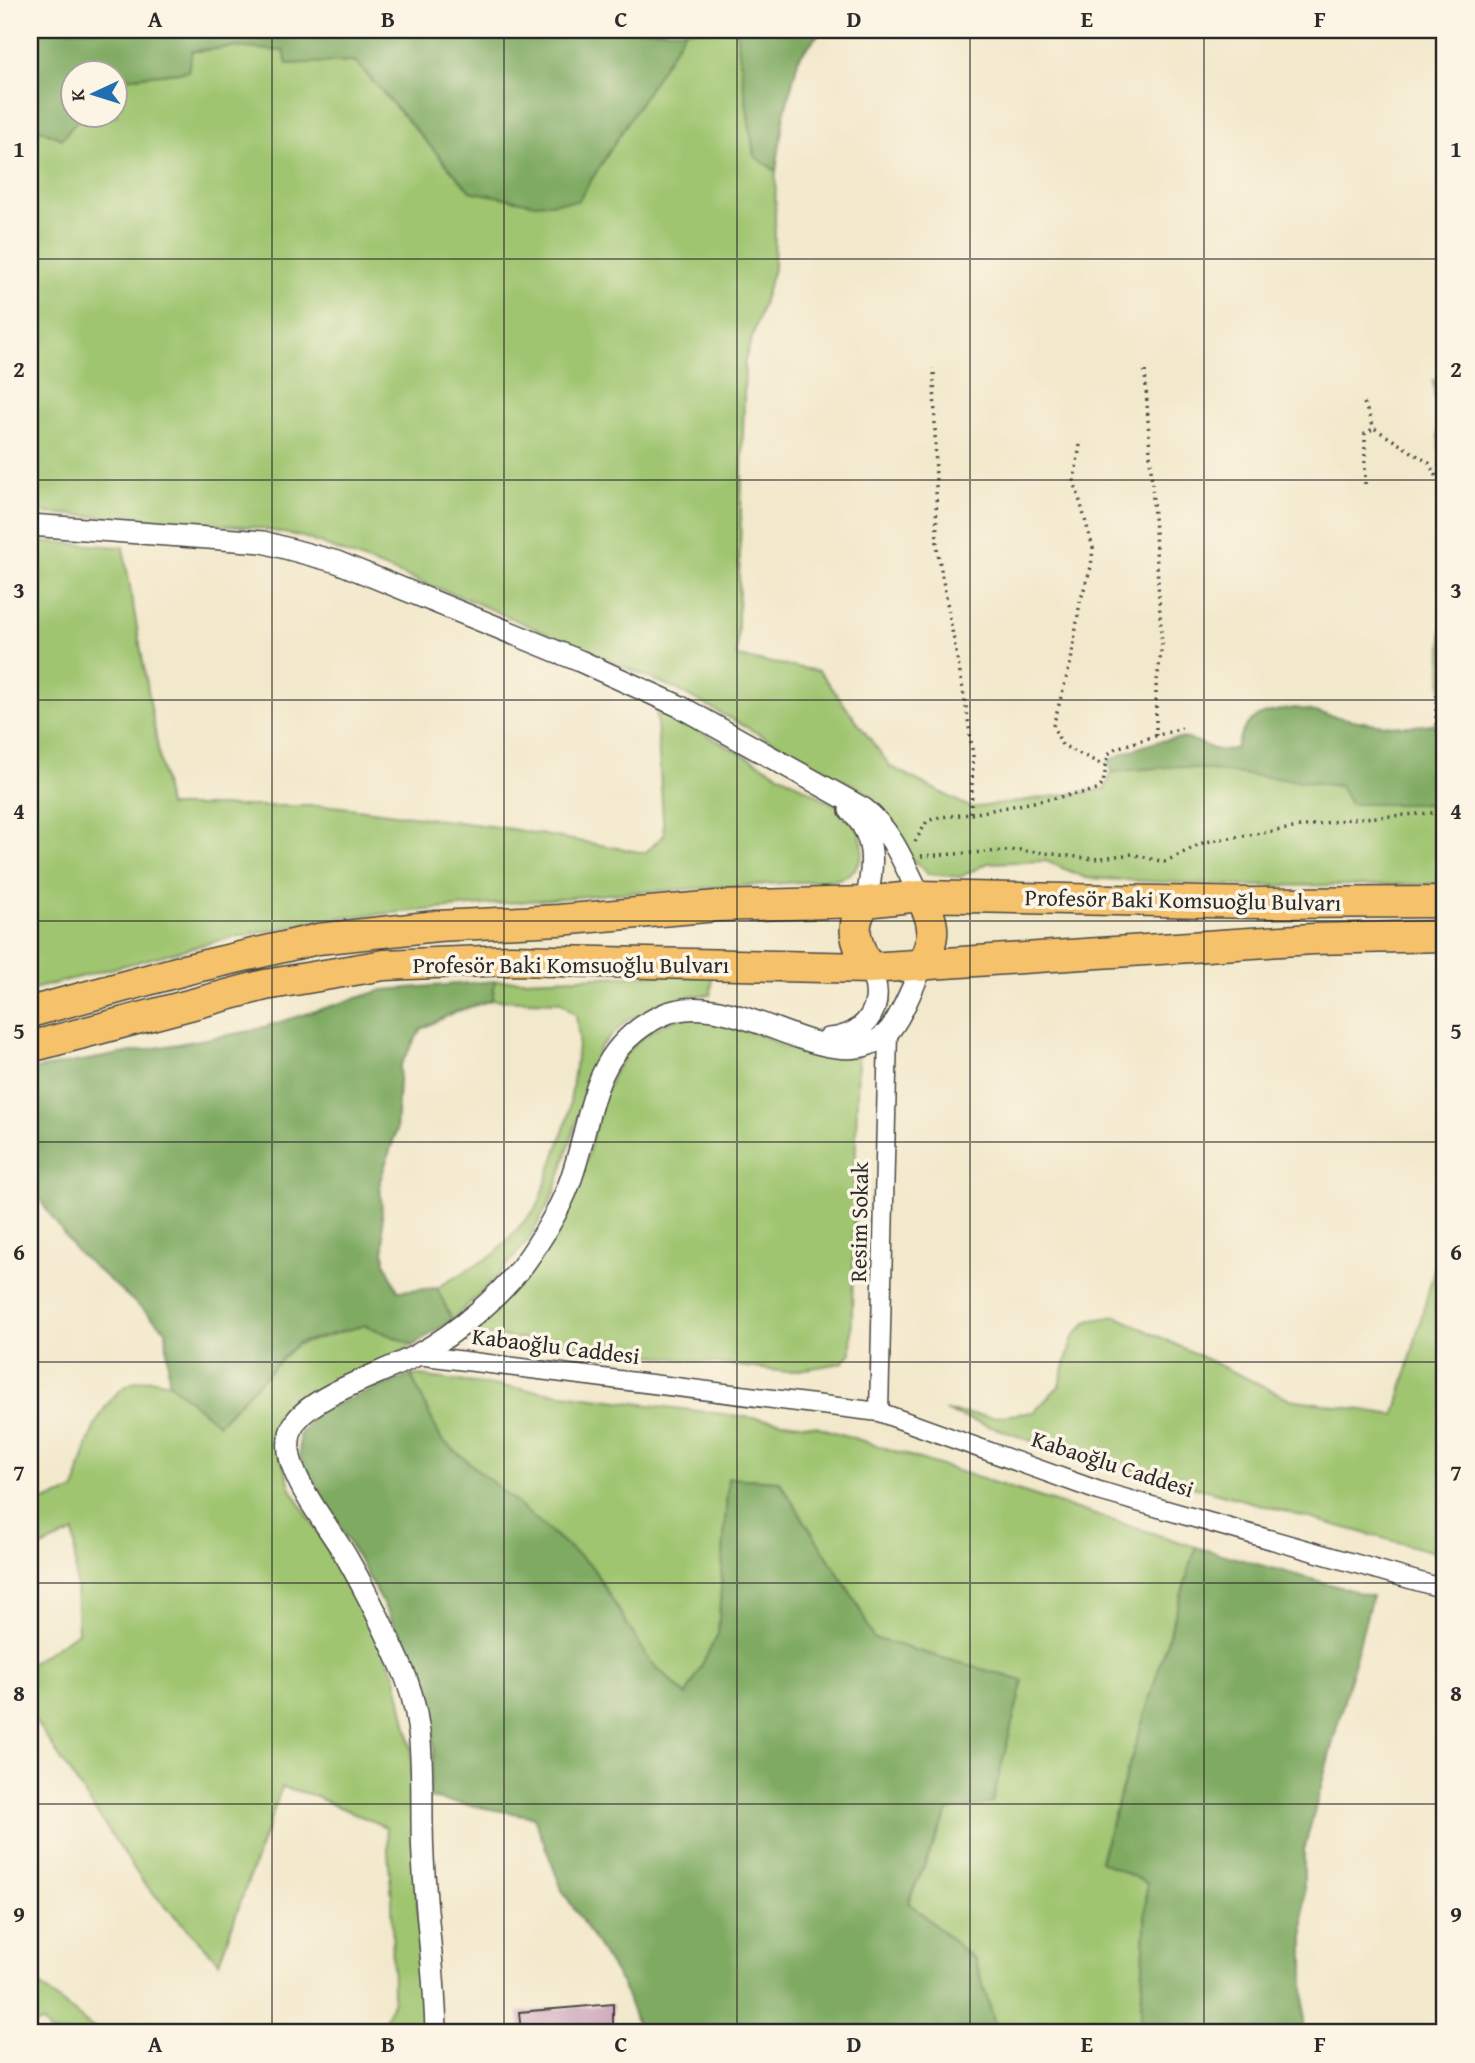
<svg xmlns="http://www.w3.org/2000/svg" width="1475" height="2063" viewBox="0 0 1475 2063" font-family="'Gentium Book Plus',serif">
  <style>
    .green { fill: #9fc570; stroke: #65784e; stroke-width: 2 }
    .forest { fill: #7faa62; stroke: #556a46; stroke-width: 2 }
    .building { fill: #c69bb8 }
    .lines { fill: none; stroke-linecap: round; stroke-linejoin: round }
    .minor-casing { stroke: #494743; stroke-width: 21 }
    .tertiary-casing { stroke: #494743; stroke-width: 24 }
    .trunk-casing { stroke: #494743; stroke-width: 33 }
    .path { stroke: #494743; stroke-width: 3.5; stroke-dasharray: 2 5; stroke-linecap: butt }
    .minor { stroke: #fff; stroke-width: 18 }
    .tertiary { stroke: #fff; stroke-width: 21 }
    .trunk { stroke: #f5c16b; stroke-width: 30 }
    .grid { fill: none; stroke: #2b2b2b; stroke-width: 2; stroke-opacity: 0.55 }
    .labels { text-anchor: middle; stroke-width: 7; stroke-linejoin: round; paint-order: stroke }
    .street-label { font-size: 23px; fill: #2b2b2b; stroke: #fcf5e5 }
    .neatline { fill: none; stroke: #2b2b2b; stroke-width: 2.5 }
    .grid-label { font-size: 23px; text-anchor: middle; font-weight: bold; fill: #2b2b2b }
  </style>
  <rect width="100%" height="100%" fill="#fcf5e5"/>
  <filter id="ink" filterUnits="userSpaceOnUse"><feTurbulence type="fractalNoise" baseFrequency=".0143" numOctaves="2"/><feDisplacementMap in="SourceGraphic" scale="14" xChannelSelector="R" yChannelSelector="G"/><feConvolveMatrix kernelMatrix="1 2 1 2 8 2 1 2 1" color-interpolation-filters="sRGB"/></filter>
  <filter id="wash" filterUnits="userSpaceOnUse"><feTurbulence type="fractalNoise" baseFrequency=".00686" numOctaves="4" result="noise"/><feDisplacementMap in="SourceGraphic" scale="28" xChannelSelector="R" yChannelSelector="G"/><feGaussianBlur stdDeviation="1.57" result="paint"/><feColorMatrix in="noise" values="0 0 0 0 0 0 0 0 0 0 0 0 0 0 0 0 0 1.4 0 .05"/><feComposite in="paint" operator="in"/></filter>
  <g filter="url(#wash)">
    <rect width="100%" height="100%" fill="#f2e8cb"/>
    <!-- green -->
    <path class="green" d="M 686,30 L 736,30 L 754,156 L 776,171 L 774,269 L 745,360 L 737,657 L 819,671 L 891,767 L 971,808 L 1105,789 L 1112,772 L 1177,766 L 1340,786 L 1445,804 L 1445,884 L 1246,886 L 1086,878 L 1046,861 L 988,863 L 960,877 L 928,874 L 911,858 L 871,795 L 678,690 L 474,602 L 303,537 L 253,527 L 30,512 L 30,125 L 62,138 L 81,116 L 116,116 L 116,79 L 188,71 L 191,52 L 232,47 L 284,51 L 287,64 L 355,61 L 470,191 L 578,201 Z
      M 1433,380 L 1445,385 L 1445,721 L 1441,722 L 1444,493 Z
      M 30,541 L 123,547 L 168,806 L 333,806 L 505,828 L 645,853 L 664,835 L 656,707 L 843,809 C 848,816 856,824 859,832 C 869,855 857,875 835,880 L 621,893 L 335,918 L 225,939 L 30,990 Z
      M 712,973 L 711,995 L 692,995 L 627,1020 L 600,1047 L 554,1194 L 528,1241 L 493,1281 L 452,1320 L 437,1288 L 495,1254 L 538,1206 L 568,1117 L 579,1039 L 576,1015 L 561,1002 L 492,1000 L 495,981 Z
      M 696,1014 L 750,1030 L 788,1048 L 814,1056 L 858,1056 L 851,1353 L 842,1363 L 787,1372 L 472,1333 C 512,1292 550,1250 575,1197 C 580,1186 582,1173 586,1161 C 606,1089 613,1031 696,1014 Z
      M 1445,1230 L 1445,1555 L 1052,1448 L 945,1411 L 994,1417 L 1034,1412 L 1059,1386 L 1073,1337 L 1088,1321 L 1116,1316 L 1290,1399 L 1395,1415 Z
      M 365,1325 L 414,1345 L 299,1407 L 279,1425 L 280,1454 L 292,1491 L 349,1580 L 396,1677 L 411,1746 L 423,2033 L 381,2033 L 393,1999 L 392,1900 L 386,1827 L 309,1794 L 282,1787 L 219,1962 L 145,1885 L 30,1713 L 30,1664 L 78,1632 L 74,1532 L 30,1552 L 30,1506 L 75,1490 C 84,1448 107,1361 168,1383 C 182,1388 206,1413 218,1424 L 296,1345 Z
      M 411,1375 L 816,1426 L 1196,1547 L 1100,1860 L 1147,1883 L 1140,2033 L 998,2033 L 975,1960 L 908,1903 L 948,1811 L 1023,1681 L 873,1638 L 857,1603 L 779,1481 L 728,1478 L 718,1634 L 686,1696 L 650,1661 L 592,1567 L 441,1439 Z
      M 30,1977 L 99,2033 L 50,2033 L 43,2023 L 30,2024 Z"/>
    <!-- forest -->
    <path class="forest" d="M 30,30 L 686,30 L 578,201 L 535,204 L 470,191 L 355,61 L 287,64 L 284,51 L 232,47 L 192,51 L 188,71 L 116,79 L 116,74 L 74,74 L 74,116 L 81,116 L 62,139 L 30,125 Z
      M 736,30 L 822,30 L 799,57 L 784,115 L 776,171 L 754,156 Z
      M 1295,708 C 1344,717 1397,735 1445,721 L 1445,804 L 1350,804 L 1340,786 L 1177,766 L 1112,772 L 1108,762 C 1124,751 1169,735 1188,739 C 1212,744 1209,755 1236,748 C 1246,713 1262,713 1295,708 Z
      M 495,981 L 492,1000 L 455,1012 L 421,1029 L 400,1066 L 396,1132 L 380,1181 L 385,1263 L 398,1291 L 437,1288 L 452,1320 L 414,1345 L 365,1325 L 296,1344 L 218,1424 L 169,1383 L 166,1330 L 75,1250 L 30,1186 L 30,1070 L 251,1031 L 383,990 Z
      M 411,1375 L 441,1439 L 592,1567 L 650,1661 L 686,1695 L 718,1634 L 728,1478 L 779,1481 L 857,1603 L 873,1638 L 1023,1681 L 992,1803 L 948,1811 L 908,1902 L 975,1960 L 998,2033 L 640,2033 L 622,1984 L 562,1890 L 534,1817 L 429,1798 C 430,1777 437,1749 432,1728 C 410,1631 347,1545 300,1459 L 299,1436 L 316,1412 Z
      M 1196,1547 L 1372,1596 L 1304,1850 L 1304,2033 L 1140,2033 L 1147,1883 L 1100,1861 Z"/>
    <g id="blocks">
      <!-- building -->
      <path class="building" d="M 613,2004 L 613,2030 L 521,2033 L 519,2012 Z"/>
    </g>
  </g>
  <g filter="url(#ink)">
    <use href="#blocks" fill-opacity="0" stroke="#494743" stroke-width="2"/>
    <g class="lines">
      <!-- minor casing -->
      <g class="minor-casing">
        <path id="minor" d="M 417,1355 L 879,1412 L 1099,1491 L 1445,1589
          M 879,1412 L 888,1033"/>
      </g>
      <!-- tertiary casing -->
      <g class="tertiary-casing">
        <path id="tertiary" d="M 30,525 L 263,542 L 337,562 L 580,661 L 679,706 L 864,809 C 893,832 904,864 920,896
          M 850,810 C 877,836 874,866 866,902
          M 828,1039 C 868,1036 888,1003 869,968
          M 436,2033 C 435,1974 426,1916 423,1857 C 419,1786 430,1727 399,1661 C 383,1626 366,1591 347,1558 C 331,1530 307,1502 295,1472 C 288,1456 285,1437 296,1421 C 317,1393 384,1373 417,1355 C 456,1334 506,1292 531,1254 C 545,1233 559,1210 568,1187 C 594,1121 586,1054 658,1017 C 732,979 829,1084 886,1034 C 900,1021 914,984 922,966"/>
      </g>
      <!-- trunk casing -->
      <g class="trunk-casing">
        <path id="trunk" d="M 920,896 C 937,925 935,936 922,966
          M 866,902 C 848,925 856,944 869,968
          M 30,1012 L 188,969 L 318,939 L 437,926 L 559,920 L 717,906 L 866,902 L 920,896 L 1252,903 L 1445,902
          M 30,1047 L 265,985 L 384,965 L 511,960 L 869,968 L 1313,939 L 1445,936"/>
      </g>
      <!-- path -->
      <path class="path" d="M 1145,371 L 1162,646 L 1156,687 L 1156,738
        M 1364,403 L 1374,428 L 1429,463 L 1445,491
        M 1080,445 L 1074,480 L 1093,548 L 1091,567 L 1080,602 L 1071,661 L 1053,726 L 1062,745 L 1105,766
        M 1365,484 L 1365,434 L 1374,428
        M 1445,661 C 1431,705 1435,727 1445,771
        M 971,814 L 1097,790 L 1103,784 L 1108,754 L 1116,748 L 1182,728
        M 915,842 L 927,821 L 940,817 L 971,814 L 973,756 L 967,712 L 937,548 L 934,368
        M 921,856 L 1020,850 L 1094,859 L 1132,854 L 1164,862 L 1205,842 L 1350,819 L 1445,812"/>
      <!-- minor -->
      <use href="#minor" class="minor"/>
      <!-- tertiary -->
      <use href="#tertiary" class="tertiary"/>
      <!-- trunk -->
      <use href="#trunk" class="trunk"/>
    </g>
  </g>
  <!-- grid -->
  <path class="grid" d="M 272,30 L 272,2033M 504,30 L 504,2033M 737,30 L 737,2033M 970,30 L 970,2033M 1204,30 L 1204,2033M 30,259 L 1445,259M 30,480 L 1445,480M 30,700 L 1445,700M 30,921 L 1445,921M 30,1142 L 1445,1142M 30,1362 L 1445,1362M 30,1583 L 1445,1583M 30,1804 L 1445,1804"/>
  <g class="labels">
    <!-- street labels -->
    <g class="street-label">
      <text transform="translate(1183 900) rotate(1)" y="8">Profesör Baki Komsuoğlu Bulvarı</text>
      <text x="571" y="973">Profesör Baki Komsuoğlu Bulvarı</text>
      <text transform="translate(859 1222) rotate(-89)" y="8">Resim Sokak</text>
      <text transform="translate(556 1346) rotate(7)" y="8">Kabaoğlu Caddesi</text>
      <text transform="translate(1113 1464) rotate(18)" y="8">Kabaoğlu Caddesi</text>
    </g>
  </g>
  <!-- margin -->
  <rect width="1475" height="2063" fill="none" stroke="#fcf5e5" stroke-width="77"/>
  <!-- north arrow -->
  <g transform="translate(94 94) rotate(266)"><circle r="33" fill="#fcf5e5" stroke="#a8a49b" stroke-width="2"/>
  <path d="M0-5L12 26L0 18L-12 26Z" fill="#1f6fb2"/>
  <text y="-10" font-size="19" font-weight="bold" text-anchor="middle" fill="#2b2b2b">K</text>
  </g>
  <rect x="38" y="38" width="1398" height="1986" class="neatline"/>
  <g class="grid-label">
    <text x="155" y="27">A</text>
    <text x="388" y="27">B</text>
    <text x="621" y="27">C</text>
    <text x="854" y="27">D</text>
    <text x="1087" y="27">E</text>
    <text x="1320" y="27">F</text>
    <text x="19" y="157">1</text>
    <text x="1456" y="157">1</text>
    <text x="19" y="377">2</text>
    <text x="1456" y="377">2</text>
    <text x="19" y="598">3</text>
    <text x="1456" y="598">3</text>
    <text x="19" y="819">4</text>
    <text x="1456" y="819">4</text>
    <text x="19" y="1039">5</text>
    <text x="1456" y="1039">5</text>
    <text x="19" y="1260">6</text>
    <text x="1456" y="1260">6</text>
    <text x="19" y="1481">7</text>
    <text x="1456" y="1481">7</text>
    <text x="19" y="1701">8</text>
    <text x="1456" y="1701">8</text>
    <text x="19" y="1922">9</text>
    <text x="1456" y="1922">9</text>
    <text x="155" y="2052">A</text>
    <text x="388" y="2052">B</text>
    <text x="621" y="2052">C</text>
    <text x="854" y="2052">D</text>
    <text x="1087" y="2052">E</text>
    <text x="1320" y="2052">F</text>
  </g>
</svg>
